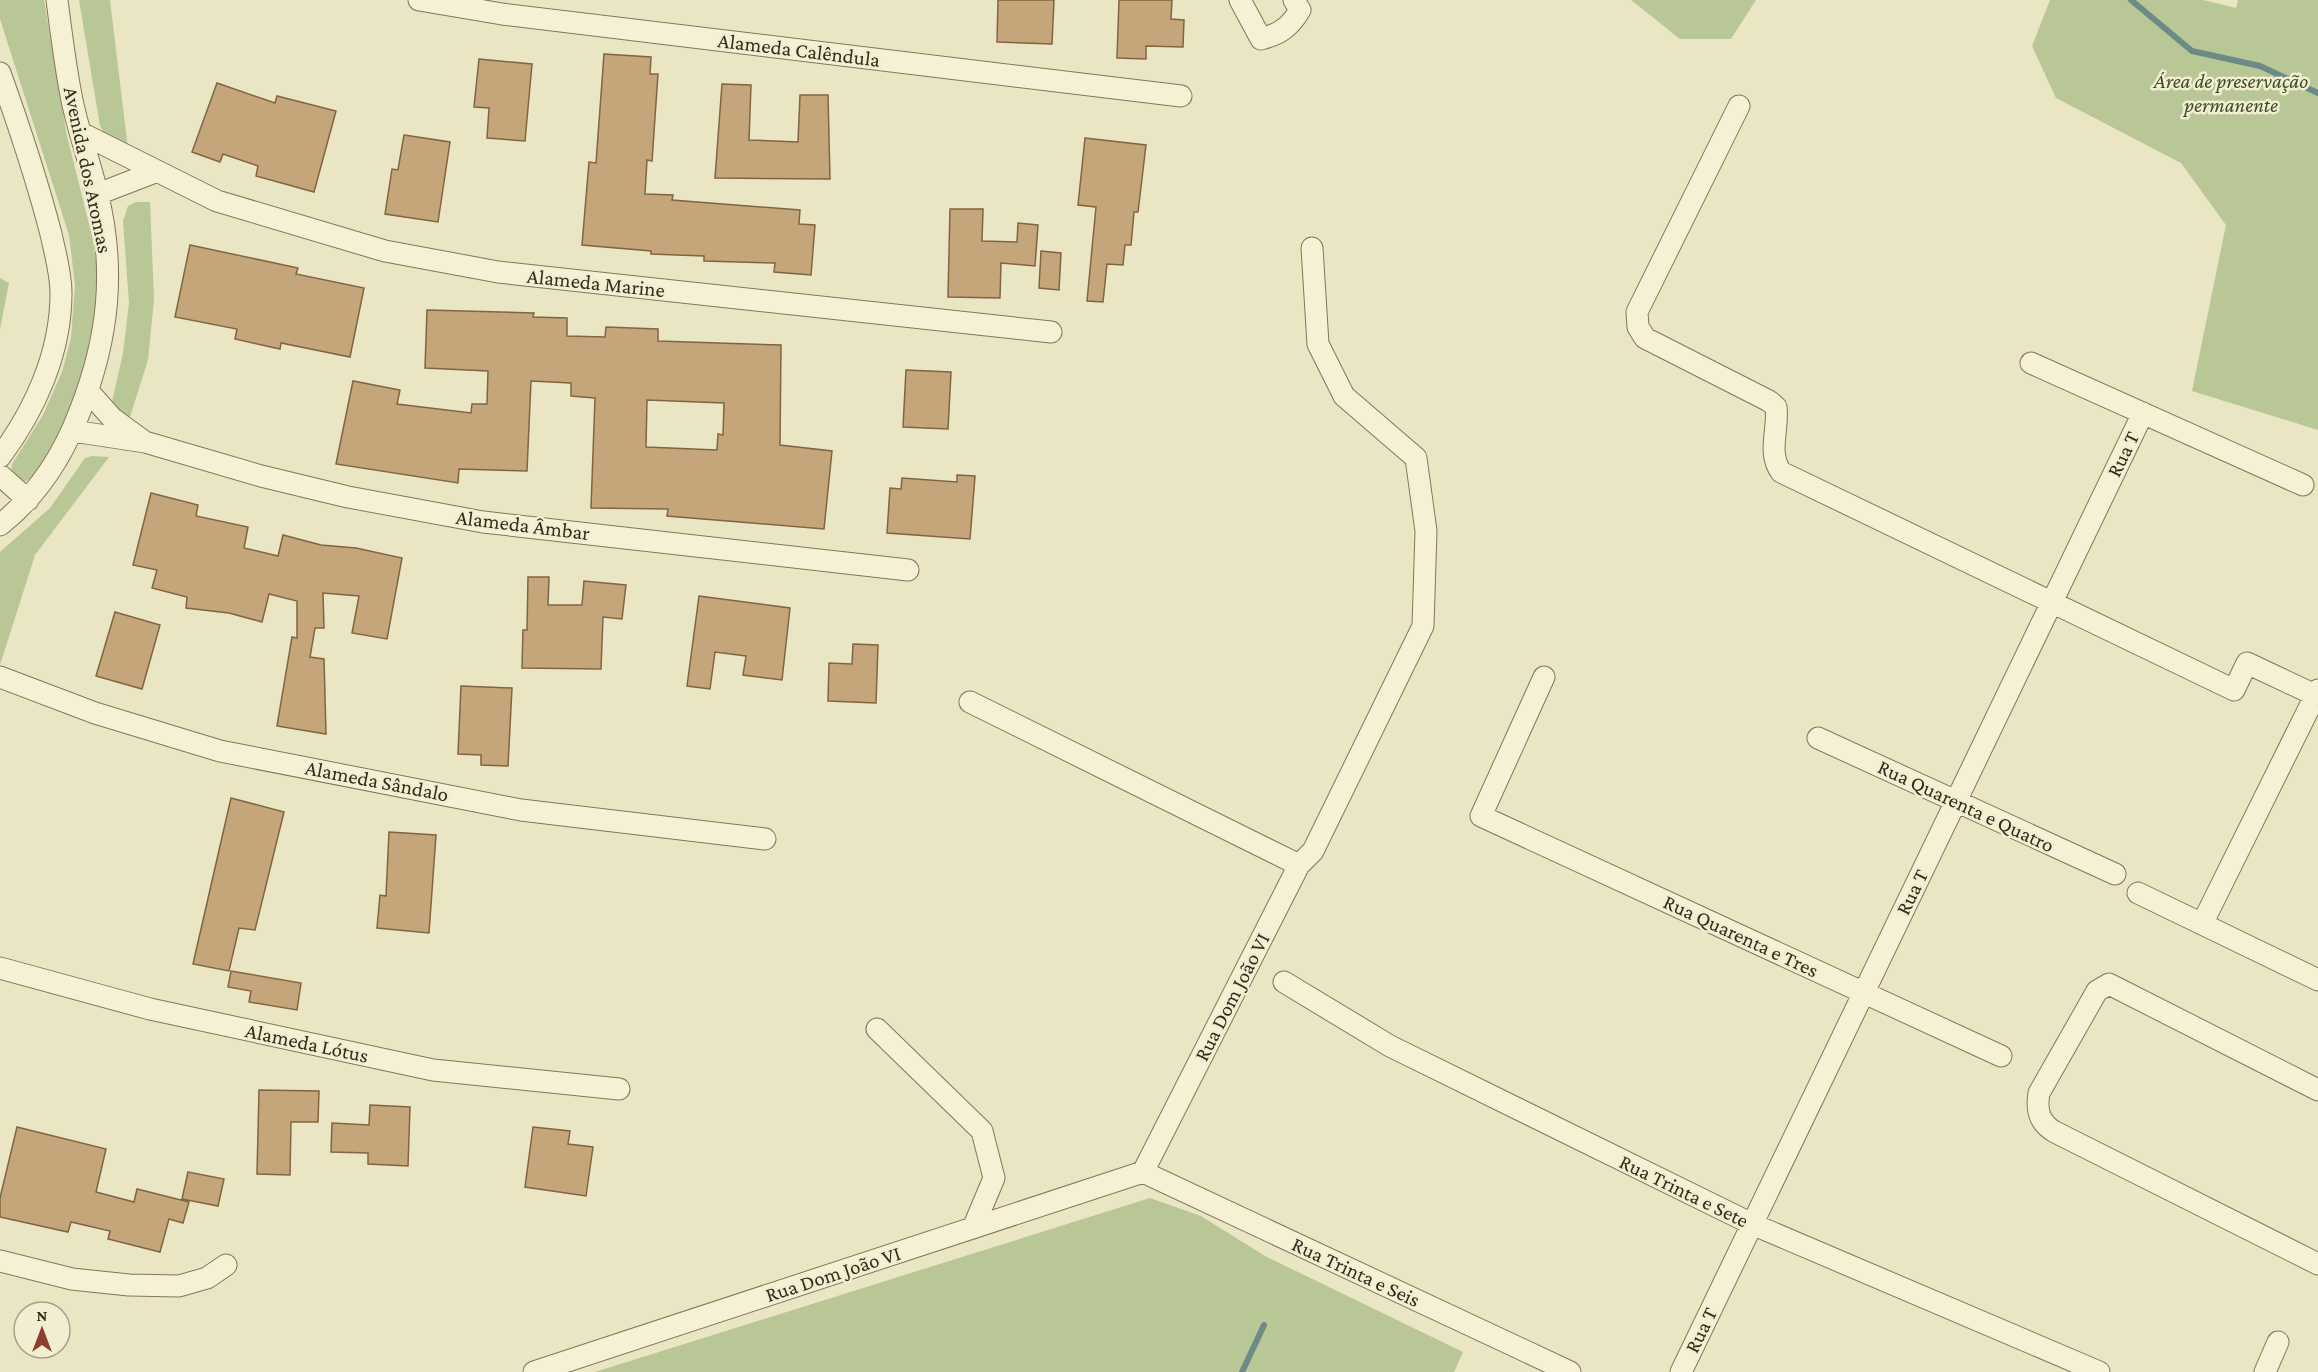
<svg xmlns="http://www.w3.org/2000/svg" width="2318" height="1372" viewBox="0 0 2318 1372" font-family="'Crimson Pro',serif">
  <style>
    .green { fill: #b9c797 }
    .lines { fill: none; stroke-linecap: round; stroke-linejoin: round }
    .stream { stroke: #6c8a88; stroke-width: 6 }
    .building { fill: #c5a67a; stroke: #806542; stroke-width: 1.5; fill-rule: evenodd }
    .minor-casing { stroke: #82765b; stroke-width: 23 }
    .minor { stroke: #f6f1d4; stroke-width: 21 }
    .labels { text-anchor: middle; stroke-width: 5; stroke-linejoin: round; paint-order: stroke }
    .street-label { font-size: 21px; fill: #332c1e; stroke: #f2eed1 }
    .park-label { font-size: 21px; font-style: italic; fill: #3d4e26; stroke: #f2eed1 }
  </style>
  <rect width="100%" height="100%" fill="#eae5c2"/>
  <!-- green -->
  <path class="green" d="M 0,0 L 44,0 L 67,136 L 93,240 L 97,269 L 96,330 L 64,429 L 34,477 L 24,482 L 11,474 L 12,464 L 43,415 L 62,372 L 71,338 L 75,285 L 69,235 L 0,19 Z
    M 79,0 L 110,0 L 128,149 L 105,134 L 100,126 Z
    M 1631,0 L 1756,0 L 1731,39 L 1680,39 Z
    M 2050,0 L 2203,0 L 2236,8 L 2238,0 L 2318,0 L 2318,430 L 2192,391 L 2226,225 L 2181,163 L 2056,98 L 2032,46 Z
    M 136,202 L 150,202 L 154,299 L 148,360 L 128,423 L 111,406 L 123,353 L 129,303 L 123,221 L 128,206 Z
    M 0,278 L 9,283 L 0,329 Z
    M 92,456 L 109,457 L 35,555 L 0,665 L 0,552 L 50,508 L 85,458 Z
    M 1150,1198 L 1201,1216 L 1265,1256 L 1463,1352 L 1454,1372 L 595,1372 Z"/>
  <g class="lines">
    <!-- stream -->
    <path class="stream" d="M 2131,0 L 2192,51 L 2260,66 L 2318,93
      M 1242,1372 L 1264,1325"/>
  </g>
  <!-- building -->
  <path class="building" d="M 998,0 L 1054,0 L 1052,44 L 997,42 Z
    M 1119,0 L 1172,0 L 1171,19 L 1184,20 L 1183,47 L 1146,46 L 1146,59 L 1117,58 Z
    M 604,54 L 651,57 L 650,74 L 658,74 L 652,161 L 647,160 L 645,194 L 673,195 L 672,200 L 800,210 L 799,224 L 815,225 L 811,275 L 774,272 L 775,263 L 704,261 L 704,256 L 651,254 L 651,251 L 582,245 L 589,162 L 596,163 Z
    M 479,59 L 532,64 L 525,141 L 487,138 L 489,108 L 474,107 Z
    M 217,83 L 275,103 L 277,96 L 336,111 L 314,192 L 256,176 L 258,166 L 223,154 L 220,162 L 192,152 Z
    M 722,84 L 751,85 L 749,140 L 798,142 L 800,95 L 828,95 L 830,179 L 715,178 Z
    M 404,135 L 450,142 L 438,222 L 385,214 L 392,169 L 398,170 Z
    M 1085,138 L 1146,145 L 1138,212 L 1134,212 L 1131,245 L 1125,245 L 1123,265 L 1107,264 L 1103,302 L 1087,301 L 1096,207 L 1078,205 Z
    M 950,209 L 983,209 L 982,241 L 1017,242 L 1018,223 L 1038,225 L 1035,266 L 1001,263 L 1000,298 L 948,297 Z
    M 190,245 L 298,268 L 296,274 L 364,288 L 350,357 L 281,343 L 280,349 L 235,339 L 237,329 L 175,317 Z
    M 1041,251 L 1061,253 L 1059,290 L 1039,288 Z
    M 427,310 L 534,313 L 533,317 L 567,318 L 567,336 L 605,337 L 606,327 L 658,329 L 658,341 L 781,345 L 780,445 L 832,451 L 824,529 L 667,516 L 668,509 L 591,508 L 595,398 L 571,396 L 571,383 L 531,381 L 527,471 L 459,469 L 458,483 L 336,464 L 353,381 L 400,390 L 397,404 L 471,413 L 472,404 L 487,404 L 488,371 L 425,368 ZM 647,400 L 724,403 L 723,435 L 718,434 L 717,450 L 646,447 Z
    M 906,370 L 951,372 L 948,429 L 903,427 Z
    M 957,475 L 975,476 L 970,539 L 887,533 L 890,488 L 901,489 L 902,478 L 957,482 Z
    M 151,493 L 198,505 L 196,516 L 248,527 L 244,548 L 278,556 L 283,535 L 321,545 L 356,548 L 402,558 L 387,639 L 352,633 L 359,596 L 323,593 L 324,628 L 315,628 L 310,657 L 324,659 L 326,734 L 277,726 L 292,637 L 297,638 L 297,601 L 269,594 L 262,622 L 229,613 L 186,608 L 187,597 L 152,588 L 157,570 L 133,565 Z
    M 528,577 L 549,577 L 548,605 L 582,605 L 584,581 L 626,585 L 622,619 L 603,617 L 601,669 L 522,668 L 523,630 L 527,630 Z
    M 699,596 L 790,608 L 782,680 L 743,675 L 746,656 L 715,652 L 710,689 L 687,686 Z
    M 115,612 L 160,625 L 142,689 L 96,676 Z
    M 853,644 L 878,645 L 876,703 L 828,701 L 829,663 L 852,664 Z
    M 461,686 L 512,688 L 508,766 L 481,765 L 481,755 L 458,754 Z
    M 231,798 L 284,812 L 255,930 L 239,928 L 229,971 L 193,964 Z
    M 389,832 L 436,835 L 429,933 L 377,928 L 380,895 L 386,896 Z
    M 231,971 L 301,983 L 297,1010 L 249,1002 L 251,991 L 228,987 Z
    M 259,1090 L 319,1091 L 318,1122 L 291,1122 L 290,1175 L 257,1174 Z
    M 370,1105 L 410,1107 L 408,1166 L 368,1164 L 368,1153 L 331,1152 L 332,1123 L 369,1125 Z
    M 17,1127 L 106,1149 L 96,1192 L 134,1202 L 137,1189 L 189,1202 L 183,1223 L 169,1219 L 160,1252 L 108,1239 L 110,1231 L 71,1222 L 68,1232 L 0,1217 L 0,1198 Z
    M 533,1127 L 570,1131 L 568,1144 L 593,1147 L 586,1196 L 525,1187 Z
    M 188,1172 L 224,1179 L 218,1206 L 182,1199 Z"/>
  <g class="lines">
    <!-- minor casing -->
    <g class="minor-casing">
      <path id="minor" d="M 419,0 L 502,14 L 1181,96
        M 1240,0 L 1261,39 C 1280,34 1290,27 1300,10 L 1294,0
        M 0,73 C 19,126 37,180 51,234 C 55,253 61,273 61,293 C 61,353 35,410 0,457
        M 1739,106 L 1637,312 L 1638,327 L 1645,338 L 1769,401 L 1776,407 C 1779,430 1767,452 1781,472 L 2234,690 L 2247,663 L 2315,695
        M 81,133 L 217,201 L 385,251 L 498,272 L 1051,332
        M 98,194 L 155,172
        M 2031,363 L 2303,485
        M 88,391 L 112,418 L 142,440
        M 73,431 L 145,442 L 261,476 L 348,497 L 483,522 L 908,570
        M 0,475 L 28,500
        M 0,525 C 38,495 63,456 80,411 C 109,337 116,269 97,192 C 89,159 77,128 71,95 C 65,64 61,32 57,0
        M 0,677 L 95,713 L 220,751 L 521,810 L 765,839
        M 1544,677 L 1481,816 L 2001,1056
        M 970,702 L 1299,865
        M 1818,738 L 2115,874
        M 2138,893 L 2318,980
        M 2202,924 L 2318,690
        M 0,968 L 150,1009 L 433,1070 L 619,1089
        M 1284,982 L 1390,1046 L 1752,1224 L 2099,1372
        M 877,1029 L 982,1131 L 994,1178 L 973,1228
        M 2318,1090 L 2109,984 L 2097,991 L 2039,1093 C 2036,1110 2039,1123 2055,1132 L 2318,1264
        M 1143,1172 L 1570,1372
        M 0,1261 L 72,1279 L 129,1285 L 179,1286 L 207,1278 L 226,1265
        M 534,1372 L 1143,1172 L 1299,865 L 1313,851 L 1423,626 L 1426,531 L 1416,458 L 1344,396 L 1318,344 L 1312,248
        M 1681,1372 L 2143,413
        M 2265,1372 L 2278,1342"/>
    </g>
    <!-- minor -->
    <use href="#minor" class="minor"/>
  </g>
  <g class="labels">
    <!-- street labels -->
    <g class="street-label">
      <text transform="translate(799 50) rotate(7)" y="7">Alameda Calêndula</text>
      <text transform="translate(88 170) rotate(78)" y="7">Avenida dos Aromas</text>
      <text transform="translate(596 283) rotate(6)" y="7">Alameda Marine</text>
      <text transform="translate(2123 454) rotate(-64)" y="7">Rua T</text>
      <text transform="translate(523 525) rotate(7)" y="7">Alameda Âmbar</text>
      <text transform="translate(377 781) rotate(11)" y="7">Alameda Sândalo</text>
      <text transform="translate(1966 806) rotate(25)" y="7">Rua Quarenta e Quatro</text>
      <text transform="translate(1912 892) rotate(-64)" y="7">Rua T</text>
      <text transform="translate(1741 936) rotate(25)" y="7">Rua Quarenta e Tres</text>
      <text transform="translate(1232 997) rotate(-63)" y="7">Rua Dom João VI</text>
      <text transform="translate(307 1043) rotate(12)" y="7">Alameda Lótus</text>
      <text transform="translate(1684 1191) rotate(26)" y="7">Rua Trinta e Sete</text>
      <text transform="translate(1356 1272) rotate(25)" y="7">Rua Trinta e Seis</text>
      <text transform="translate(833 1274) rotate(-18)" y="7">Rua Dom João VI</text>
      <text transform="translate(1701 1330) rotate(-64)" y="7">Rua T</text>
    </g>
    <!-- park labels -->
    <g class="park-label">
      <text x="2231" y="88">Área de preservação<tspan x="2231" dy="24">permanente</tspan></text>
    </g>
  </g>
  <!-- north arrow -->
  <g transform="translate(42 1330)"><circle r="28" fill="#f2eed1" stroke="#a6a089" stroke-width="1.5"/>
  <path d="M0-4.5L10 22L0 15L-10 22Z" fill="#8d3e2f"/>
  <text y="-9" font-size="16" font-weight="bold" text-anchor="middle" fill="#332c1e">N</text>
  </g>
</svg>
